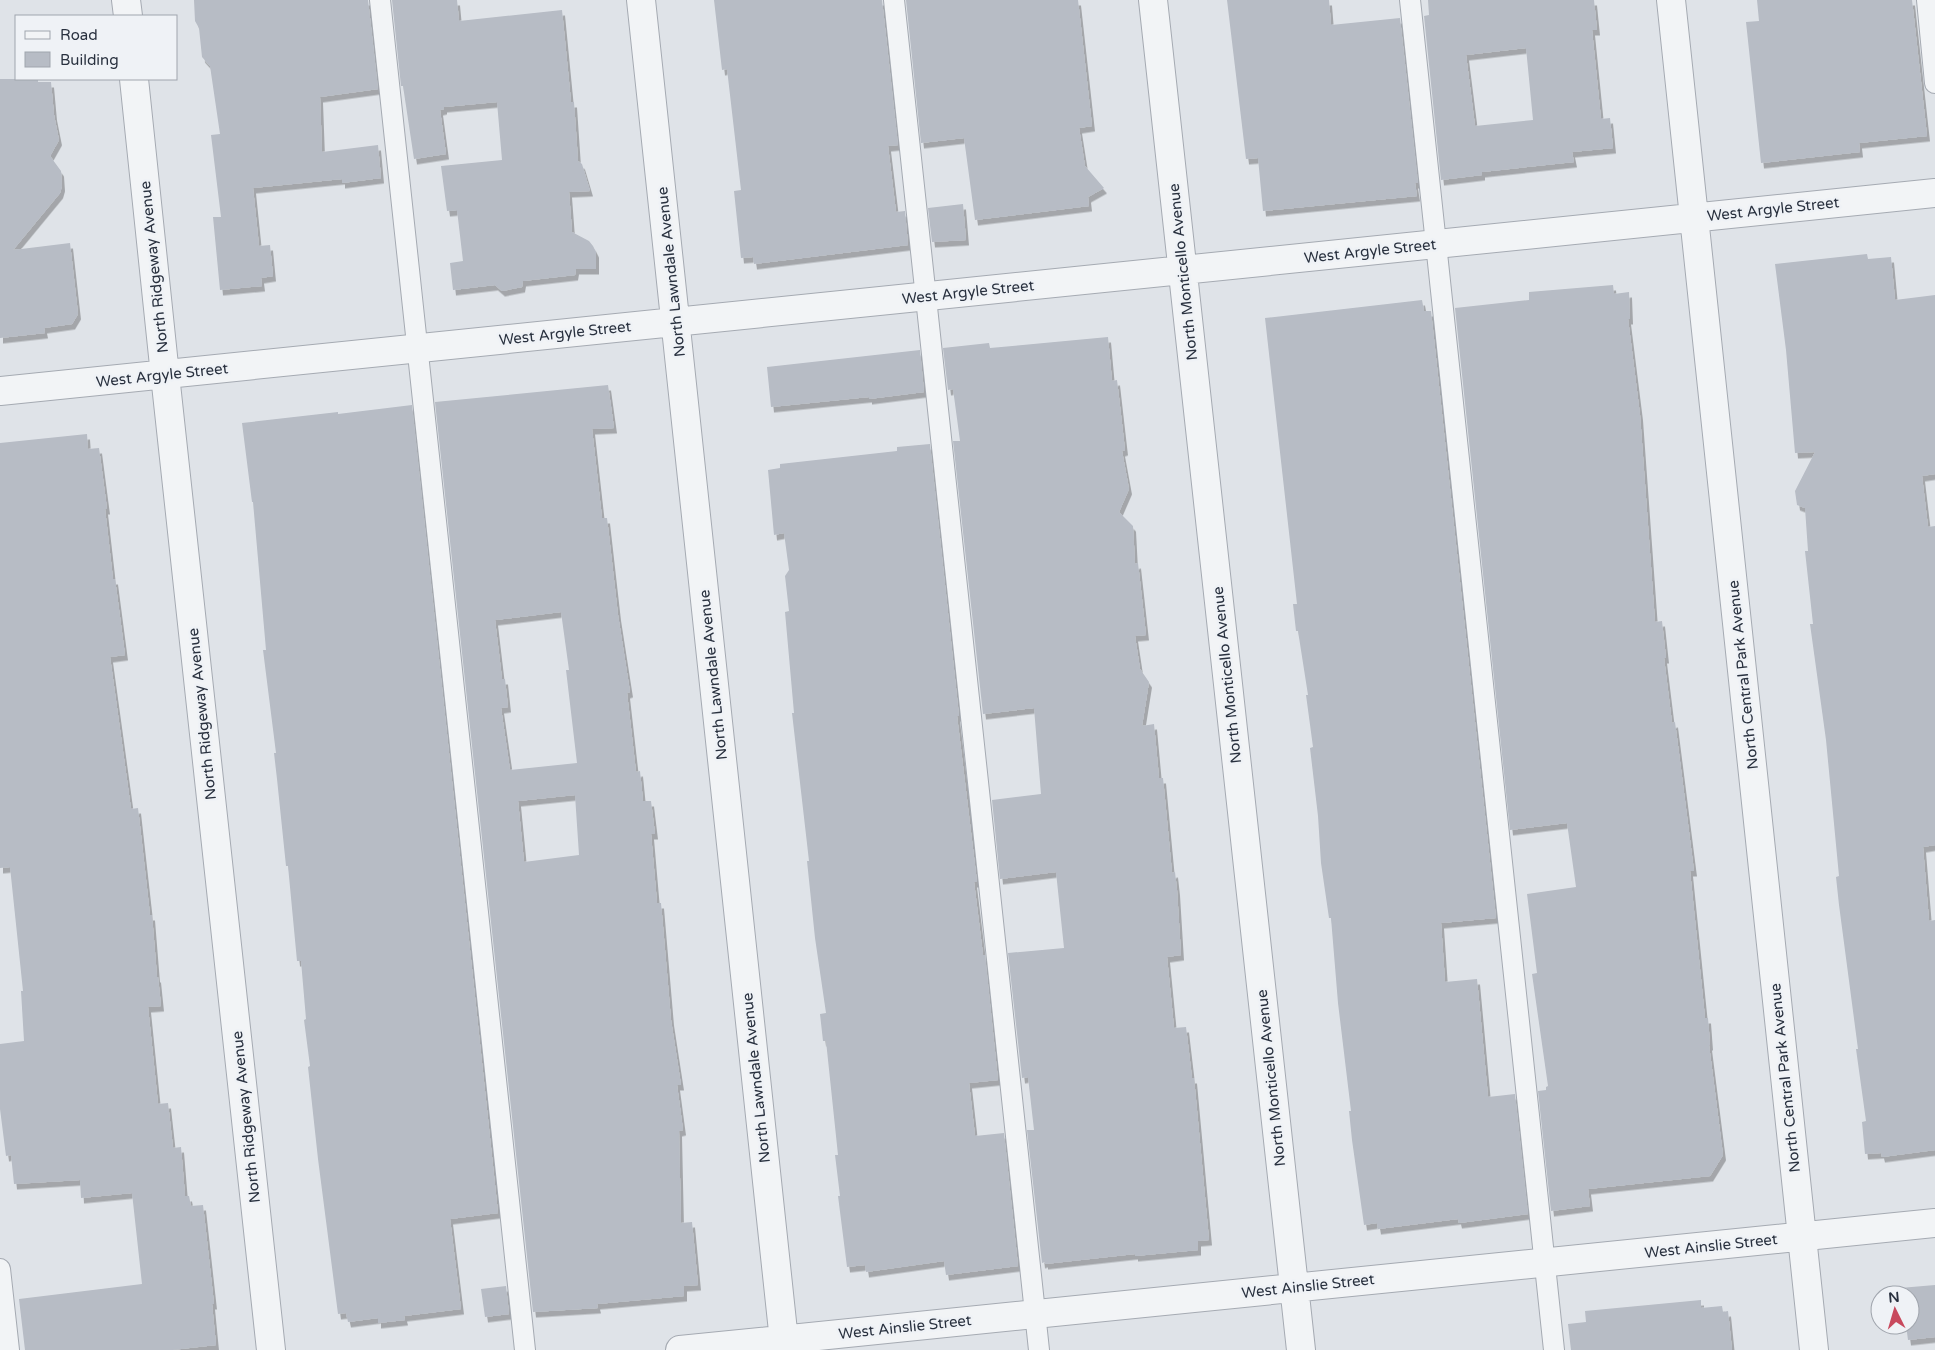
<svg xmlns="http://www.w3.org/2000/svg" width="1935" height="1350" viewBox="0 0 1935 1350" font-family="'Varela Round',sans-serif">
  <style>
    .building { fill: #b7bcc5; fill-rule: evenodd; filter: url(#shadow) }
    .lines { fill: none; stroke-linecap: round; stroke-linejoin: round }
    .lane-casing { stroke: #a5aab2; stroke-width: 22 }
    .street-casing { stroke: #a5aab2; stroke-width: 30 }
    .lane { stroke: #f2f4f6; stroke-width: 20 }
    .street { stroke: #f2f4f6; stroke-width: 28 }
    .labels { text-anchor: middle; stroke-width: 5; stroke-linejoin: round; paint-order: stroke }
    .street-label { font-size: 15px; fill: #29313f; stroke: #eff2f6 }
  </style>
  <defs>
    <filter id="shadow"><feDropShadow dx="3" dy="5.5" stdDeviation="0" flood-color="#0004"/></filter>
  </defs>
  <rect width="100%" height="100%" fill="#dfe3e8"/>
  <!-- building -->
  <path class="building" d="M 194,0 L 368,0 L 378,89 L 320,97 L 322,152 L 378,145 L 381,178 L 342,183 L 342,179 L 253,188 L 259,246 L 270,245 L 273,276 L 261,278 L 262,286 L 220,290 L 213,217 L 221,217 L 211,135 L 220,134 L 210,66 L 202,57 L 199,28 L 195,21 Z
    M 392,0 L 457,0 L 459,21 L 562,10 L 571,102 L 574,102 L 578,161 L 582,164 L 590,191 L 569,192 L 572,232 L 589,241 L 593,246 L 596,252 L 596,269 L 576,269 L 575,275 L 523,281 L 522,287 L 502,291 L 495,285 L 453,290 L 450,263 L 463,261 L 457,210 L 447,211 L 441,166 L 502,160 L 497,102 L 444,107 L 444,109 L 440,110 L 446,154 L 414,159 L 403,86 L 401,86 Z
    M 714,0 L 882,0 L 898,145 L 888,146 L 896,212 L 905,211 L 908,245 L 754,264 L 753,257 L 741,258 L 734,191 L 741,190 L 727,69 L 722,70 Z
    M 906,0 L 1078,0 L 1092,126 L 1079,128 L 1085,166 L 1104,188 L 1088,197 L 1089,206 L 975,220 L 964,138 L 921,143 Z
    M 1227,0 L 1329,0 L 1331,25 L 1400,18 L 1418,183 L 1415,183 L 1417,196 L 1263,211 L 1258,158 L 1246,159 Z
    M 1428,0 L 1594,0 L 1597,30 L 1592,30 L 1601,119 L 1610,118 L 1613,148 L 1572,152 L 1574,162 L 1482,172 L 1482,175 L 1441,180 L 1424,16 L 1429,15 ZM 1526,48 L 1533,120 L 1475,126 L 1466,55 Z
    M 1757,0 L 1912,0 L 1927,136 L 1859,143 L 1860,152 L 1761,163 L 1746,22 L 1759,21 Z
    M 0,79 L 38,79 L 38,82 L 51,82 L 54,115 L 59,140 L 50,156 L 61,171 L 62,186 L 60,193 L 13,250 L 70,243 L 78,314 L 72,324 L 44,328 L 45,333 L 0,338 Z
    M 963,204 L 966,240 L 932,242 L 928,208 Z
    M 1867,254 L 1868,259 L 1891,257 L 1895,300 L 1935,295 L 1935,474 L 1922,476 L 1928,527 L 1935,526 L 1935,845 L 1923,847 L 1929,921 L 1935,920 L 1935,1150 L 1882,1157 L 1881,1153 L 1865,1154 L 1862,1122 L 1866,1121 L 1856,1049 L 1858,1049 L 1839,905 L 1836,877 L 1839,876 L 1826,740 L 1810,624 L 1813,624 L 1805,551 L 1808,551 L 1805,508 L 1797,505 L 1795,491 L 1815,452 L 1795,453 L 1786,350 L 1775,264 Z
    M 1613,285 L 1614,294 L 1629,292 L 1630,319 L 1628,319 L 1640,415 L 1655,622 L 1662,621 L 1666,658 L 1664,658 L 1672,723 L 1675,722 L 1694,871 L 1690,871 L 1705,1018 L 1708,1018 L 1710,1045 L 1709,1045 L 1723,1155 L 1710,1176 L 1588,1189 L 1590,1206 L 1551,1211 L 1538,1091 L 1546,1090 L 1546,1087 L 1548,1086 L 1532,974 L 1537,973 L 1527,894 L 1576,887 L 1567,823 L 1510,830 L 1455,308 L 1529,300 L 1529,292 Z
    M 1422,300 L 1424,311 L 1431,311 L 1496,918 L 1441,923 L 1445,982 L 1477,979 L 1488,1097 L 1515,1094 L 1528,1214 L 1459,1223 L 1458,1219 L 1378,1229 L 1377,1223 L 1364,1225 L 1352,1140 L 1349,1111 L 1351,1111 L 1338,1003 L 1331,918 L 1329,918 L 1321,863 L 1318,816 L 1310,748 L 1313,747 L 1306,695 L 1308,695 L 1298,631 L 1296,631 L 1293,604 L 1297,604 L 1265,318 Z
    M 1108,337 L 1112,381 L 1117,380 L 1125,450 L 1122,451 L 1129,489 L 1119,512 L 1133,526 L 1135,564 L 1138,563 L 1146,635 L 1135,636 L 1140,669 L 1149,682 L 1142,726 L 1154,724 L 1159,778 L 1163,778 L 1172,873 L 1175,872 L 1177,890 L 1181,955 L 1167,957 L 1174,1028 L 1186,1027 L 1192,1078 L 1194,1078 L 1209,1240 L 1198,1241 L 1198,1250 L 1135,1256 L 1135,1254 L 1045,1264 L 1045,1262 L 1042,1263 L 1027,1130 L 1034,1130 L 1028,1077 L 1022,1078 L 1008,953 L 1064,948 L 1056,872 L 1000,879 L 992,800 L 1041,794 L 1034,708 L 983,714 L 953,441 L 960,441 L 953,389 L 948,390 L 943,348 L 989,343 L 990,348 Z
    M 920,350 L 924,392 L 869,399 L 869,397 L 771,407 L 767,367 Z
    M 608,385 L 614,428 L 592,429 L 602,518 L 607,518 L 618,615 L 630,692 L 627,693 L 636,772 L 640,771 L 643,801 L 651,801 L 655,834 L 651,834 L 657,903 L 661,903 L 671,1020 L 681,1085 L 677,1085 L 683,1130 L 679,1131 L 681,1223 L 692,1222 L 698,1285 L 684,1286 L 684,1296 L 597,1304 L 598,1308 L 533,1312 L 435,402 ZM 561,612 L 569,670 L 566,670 L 577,763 L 510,770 L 501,708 L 508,707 L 505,679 L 502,679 L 495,620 ZM 575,795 L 579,855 L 524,862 L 518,801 Z
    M 412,405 L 498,1213 L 450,1219 L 461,1309 L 404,1316 L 405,1320 L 378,1323 L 378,1318 L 348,1322 L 346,1313 L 338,1314 L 318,1159 L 308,1067 L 310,1066 L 304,1020 L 306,1019 L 301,961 L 297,961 L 288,866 L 286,866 L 277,779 L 274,753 L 276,753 L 263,650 L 266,650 L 253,502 L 252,502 L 242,423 L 338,412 L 338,414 Z
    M 87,434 L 88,449 L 99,448 L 107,509 L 105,509 L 113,579 L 115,579 L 125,655 L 110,657 L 131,809 L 138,808 L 150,915 L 152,915 L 157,977 L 158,977 L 161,1006 L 148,1007 L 158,1104 L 168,1103 L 173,1148 L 181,1147 L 185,1196 L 189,1196 L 191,1206 L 203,1205 L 214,1304 L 212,1304 L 216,1345 L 172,1350 L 25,1350 L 19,1299 L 142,1284 L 132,1193 L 81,1198 L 80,1180 L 14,1184 L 11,1155 L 6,1156 L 0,1109 L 0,1044 L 24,1041 L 21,991 L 23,991 L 10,867 L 0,868 L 0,443 Z
    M 930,444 L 959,716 L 957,716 L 977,882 L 974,882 L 983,955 L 985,955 L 998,1080 L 969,1083 L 975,1136 L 1004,1133 L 1018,1266 L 946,1275 L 944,1261 L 866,1272 L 865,1265 L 847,1267 L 838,1196 L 840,1196 L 835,1155 L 838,1155 L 826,1041 L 823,1041 L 820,1014 L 826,1013 L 815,938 L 807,861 L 809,861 L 792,713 L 794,713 L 785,612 L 789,611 L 785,576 L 789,570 L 784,533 L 774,535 L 768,470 L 780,468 L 780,464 L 897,451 L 897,447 Z
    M 1935,1285 L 1935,1337 L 1908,1340 L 1906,1325 L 1910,1325 L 1910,1295 L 1901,1295 L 1900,1288 Z
    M 506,1286 L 509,1314 L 485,1317 L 481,1289 Z
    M 1701,1300 L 1701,1308 L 1722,1306 L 1723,1312 L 1728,1311 L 1732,1350 L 1571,1350 L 1568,1324 L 1586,1322 L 1585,1311 Z"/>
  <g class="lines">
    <!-- lane casing -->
    <g class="lane-casing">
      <path id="lane" d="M 380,0 L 525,1350
        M 894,0 L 1039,1350
        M 1410,0 L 1554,1350
        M 1927,0 L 1935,83
        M 0,1269 L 9,1350"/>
    </g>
    <!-- street casing -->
    <g class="street-casing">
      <path id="street" d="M 126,0 L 128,16
        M 641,0 L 785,1350
        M 1153,0 L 1301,1350
        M 1671,0 L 1814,1350
        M 134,79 L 165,375 L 271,1350
        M 0,391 L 1935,193
        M 680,1350 L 1935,1223"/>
    </g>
    <!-- lane -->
    <use href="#lane" class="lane"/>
    <!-- street -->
    <use href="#street" class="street"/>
  </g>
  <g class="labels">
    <!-- street labels -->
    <g class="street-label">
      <text transform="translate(1773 209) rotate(-6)" y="5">West Argyle Street</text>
      <text transform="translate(1370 251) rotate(-6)" y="5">West Argyle Street</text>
      <text transform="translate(154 267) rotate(-96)" y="5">North Ridgeway Avenue</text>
      <text transform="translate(671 272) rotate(-96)" y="5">North Lawndale Avenue</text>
      <text transform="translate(1183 272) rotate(-96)" y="5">North Monticello Avenue</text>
      <text transform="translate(968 292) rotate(-6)" y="5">West Argyle Street</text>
      <text transform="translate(565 333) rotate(-6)" y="5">West Argyle Street</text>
      <text transform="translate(162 375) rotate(-6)" y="5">West Argyle Street</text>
      <text transform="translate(713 675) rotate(-96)" y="5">North Lawndale Avenue</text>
      <text transform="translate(1227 675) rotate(-96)" y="5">North Monticello Avenue</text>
      <text transform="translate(1743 675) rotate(-96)" y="5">North Central Park Avenue</text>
      <text transform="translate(202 714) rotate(-96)" y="5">North Ridgeway Avenue</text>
      <text transform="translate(756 1078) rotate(-96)" y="5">North Lawndale Avenue</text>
      <text transform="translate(1271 1078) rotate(-96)" y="5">North Monticello Avenue</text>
      <text transform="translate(1785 1078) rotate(-96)" y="5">North Central Park Avenue</text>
      <text transform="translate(246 1117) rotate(-96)" y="5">North Ridgeway Avenue</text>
      <text transform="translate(1711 1246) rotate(-6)" y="5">West Ainslie Street</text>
      <text transform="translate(1308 1286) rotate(-6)" y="5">West Ainslie Street</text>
      <text transform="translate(905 1327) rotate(-6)" y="5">West Ainslie Street</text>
    </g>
  </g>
  <!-- legend -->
  <rect x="15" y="15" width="162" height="65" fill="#eff2f6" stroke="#a0a5ad"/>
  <rect x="25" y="31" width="25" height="8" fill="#f2f4f6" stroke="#a0a5ad"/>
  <text x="60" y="40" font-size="15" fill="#29313f">Road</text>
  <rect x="25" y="52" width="25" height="15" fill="#b7bcc5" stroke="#a0a5ad"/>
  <text x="60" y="65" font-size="15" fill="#29313f">Building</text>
  <!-- north arrow -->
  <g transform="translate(1895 1310) rotate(355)"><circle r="24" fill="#eff2f6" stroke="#a0a5ad"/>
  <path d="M0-4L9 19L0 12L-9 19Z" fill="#c8495d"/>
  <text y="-8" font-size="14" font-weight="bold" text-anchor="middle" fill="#29313f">N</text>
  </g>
</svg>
